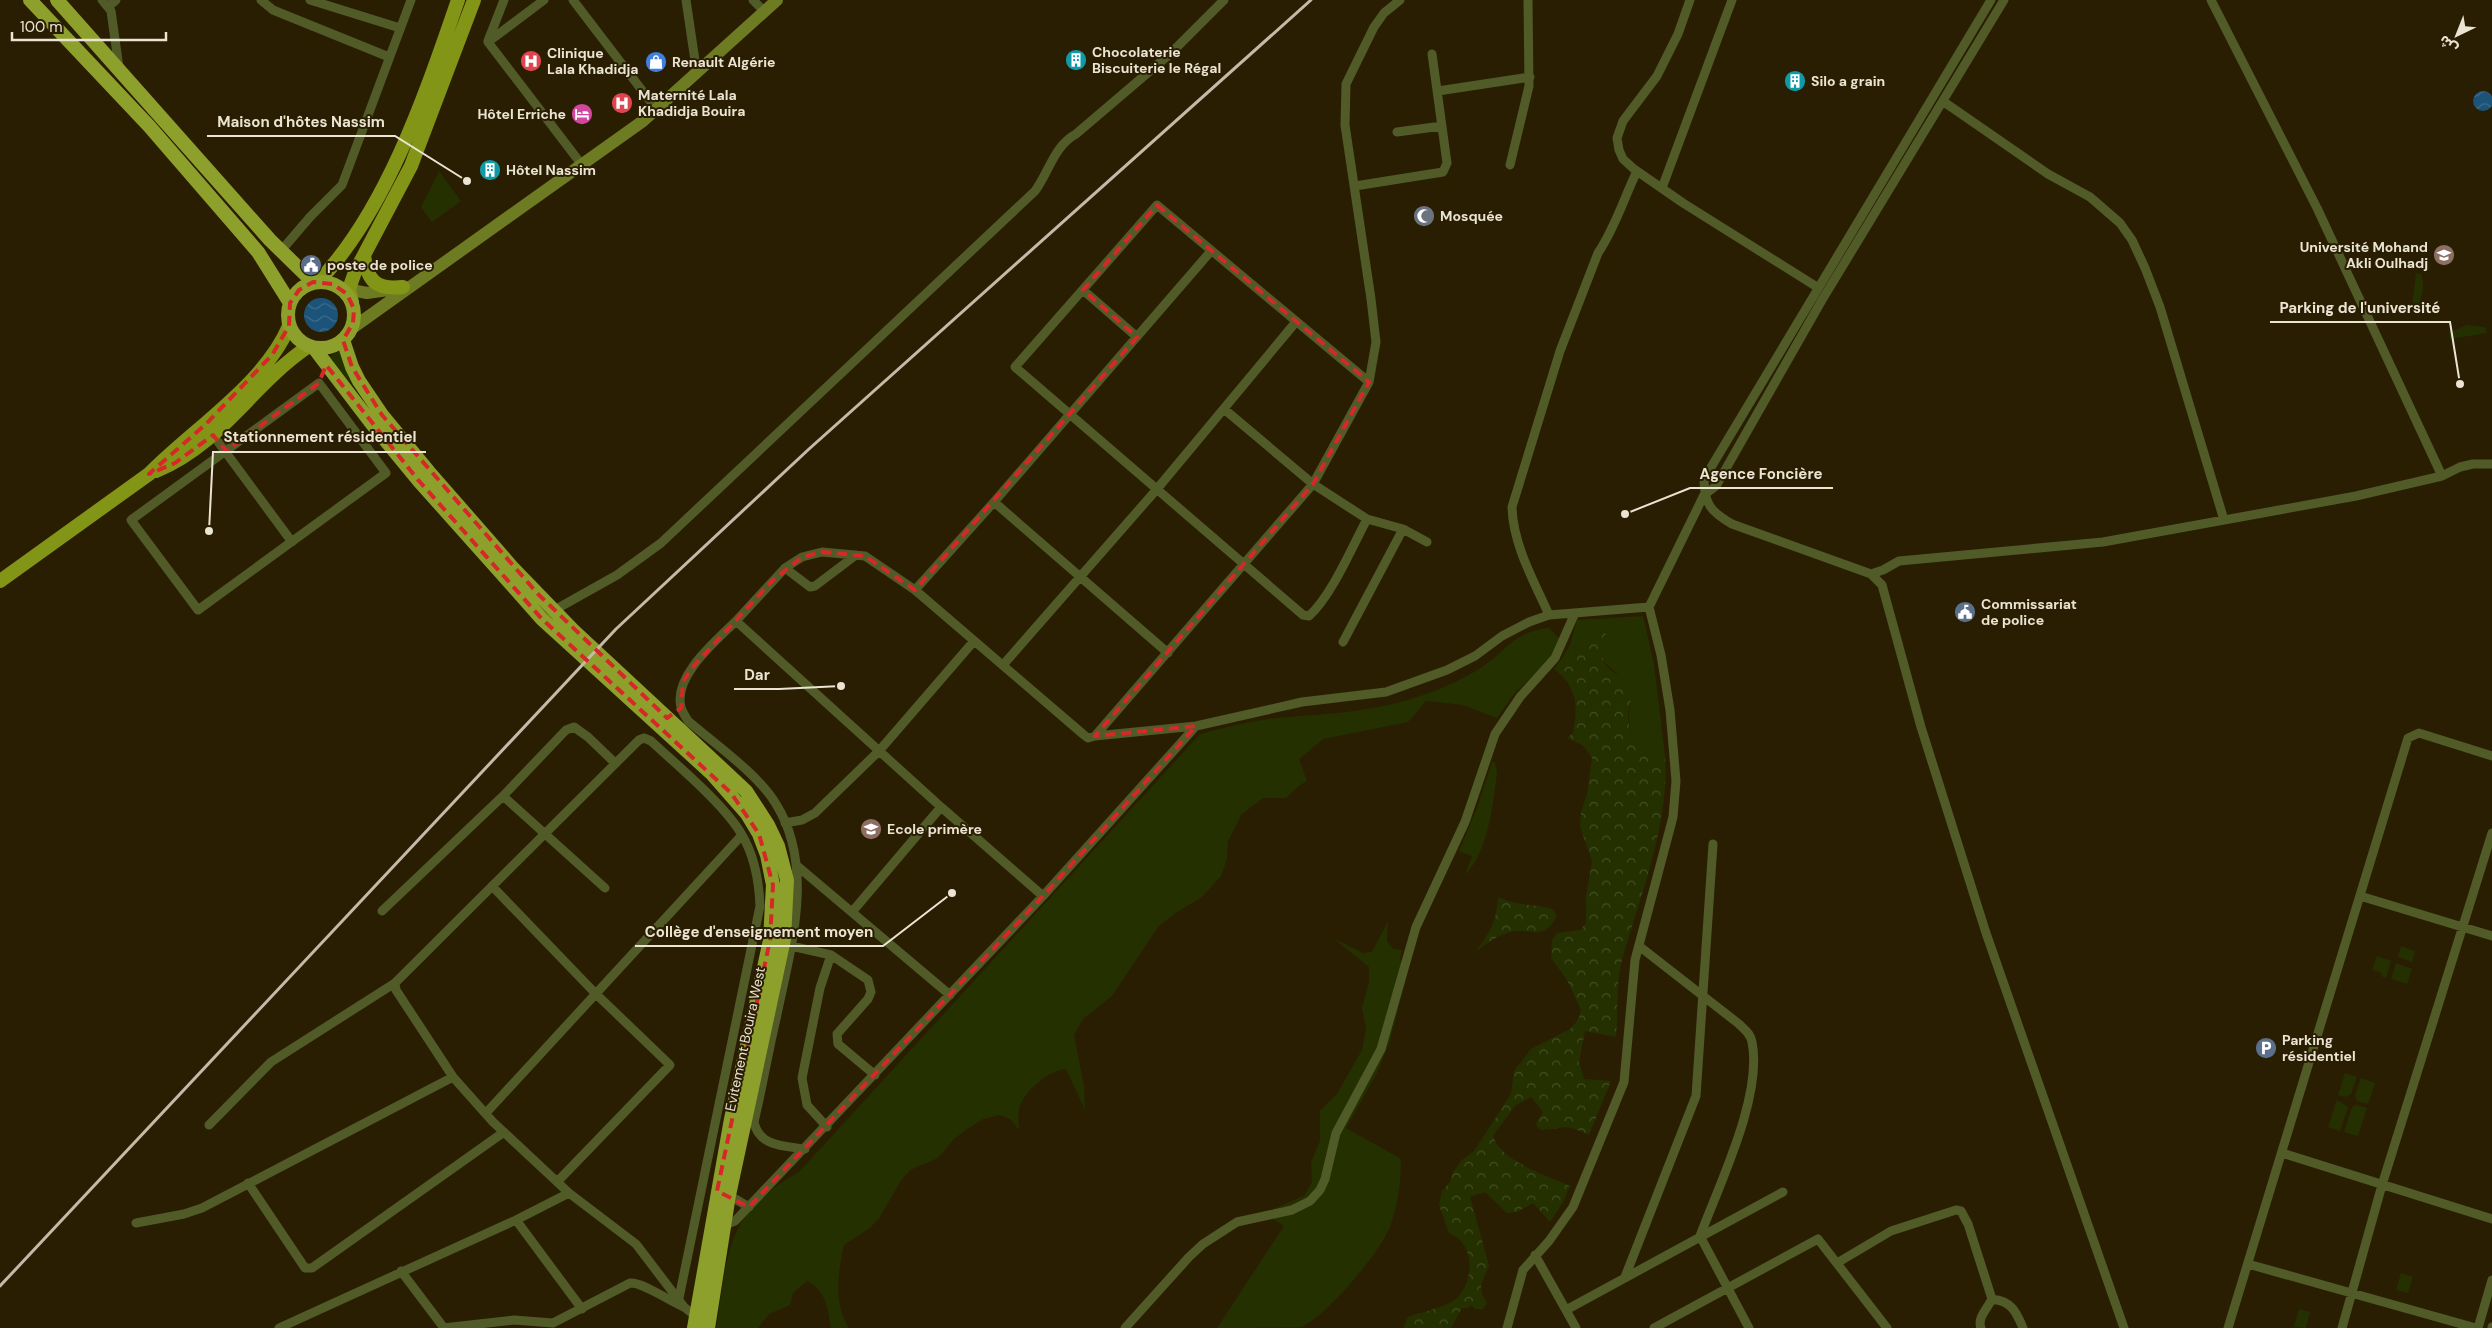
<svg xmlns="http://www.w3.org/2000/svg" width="2492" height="1328" viewBox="0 0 2492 1328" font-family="'DM Sans','Noto Sans Arabic',sans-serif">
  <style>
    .grass { fill: #243000 }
    .forest { fill: url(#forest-crowns) }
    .water { fill: url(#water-waves) }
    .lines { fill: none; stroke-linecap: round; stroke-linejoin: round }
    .minor { stroke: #515b28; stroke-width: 9 }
    .secondary { stroke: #6d7b23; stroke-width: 12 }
    .primary { stroke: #839517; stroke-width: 14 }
    .trunk { stroke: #8ea02c; stroke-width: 14 }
    .rail { stroke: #c3bba8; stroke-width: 3 }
    .marked { fill: none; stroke: #d62828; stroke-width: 4; stroke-dasharray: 10 6; stroke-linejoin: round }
    .labels { text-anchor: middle; stroke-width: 4; stroke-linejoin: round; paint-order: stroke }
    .poi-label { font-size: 14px; font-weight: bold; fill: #ebe4d3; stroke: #2a1e02; text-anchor: start }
    .street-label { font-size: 14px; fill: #ebe4d3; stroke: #2a1e02 }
    .leader { fill: none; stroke: #ebe4d3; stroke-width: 2 }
    .callout-dot { fill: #ebe4d3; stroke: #2a1e02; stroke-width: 2 }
    .callout-label { font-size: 15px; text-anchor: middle; font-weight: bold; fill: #ebe4d3; stroke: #2a1e02; stroke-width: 4; stroke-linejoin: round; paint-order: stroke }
  </style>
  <defs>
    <pattern id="forest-crowns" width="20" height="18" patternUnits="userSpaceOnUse" patternTransform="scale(1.25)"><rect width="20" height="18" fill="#243000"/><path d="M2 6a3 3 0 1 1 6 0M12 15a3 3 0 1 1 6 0" fill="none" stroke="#444e24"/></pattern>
    <pattern id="water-waves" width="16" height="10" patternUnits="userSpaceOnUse" patternTransform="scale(1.25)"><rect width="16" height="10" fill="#1c5379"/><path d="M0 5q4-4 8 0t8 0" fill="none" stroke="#3d6c8b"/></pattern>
  </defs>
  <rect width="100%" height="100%" fill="#2a1e02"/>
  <!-- grass -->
  <path class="grass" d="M 439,171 L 461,201 L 432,222 L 421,207 Z
    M 2416,273 L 2421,274 C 2425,286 2423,296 2417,307 L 2412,306 Z
    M 2467,325 L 2485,327 L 2487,333 L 2450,339 L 2449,333 Z
    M 341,350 L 345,367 L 355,388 L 328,357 Z
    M 1643,616 L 1654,664 L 1665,755 C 1659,753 1648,752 1642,748 C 1626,736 1628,713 1631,696 C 1627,689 1623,682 1619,676 C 1605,659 1597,666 1606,639 L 1602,632 C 1579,638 1569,652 1555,669 L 1570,645 L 1577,620 Z
    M 1549,628 L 1561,640 L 1552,656 L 1514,694 L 1497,718 L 1463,705 L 1426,701 L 1408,722 L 1323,739 L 1299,759 L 1307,781 L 1300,785 L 1286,798 L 1263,798 L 1242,814 L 1228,841 L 1227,859 L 1221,876 L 1202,897 L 1174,914 L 1158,927 L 1112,996 L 1083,1019 L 1074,1035 L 1084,1086 L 1085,1110 L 1066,1069 C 1049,1070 1022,1092 1019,1110 C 1018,1116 1019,1124 1019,1130 L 1010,1119 L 999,1115 L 983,1119 L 966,1130 L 954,1139 L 938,1158 L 910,1170 L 900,1182 L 880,1217 L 870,1228 L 844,1245 C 838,1272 833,1303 849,1328 L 831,1328 C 828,1309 826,1290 807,1281 L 793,1293 L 790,1305 L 769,1314 L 758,1328 L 716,1328 C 729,1252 724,1213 799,1172 L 1200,734 C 1224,728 1254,720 1278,718 C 1325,714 1372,712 1417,697 C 1440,690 1462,680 1482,667 C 1509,649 1513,632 1549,628 Z
    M 1492,762 L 1495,762 L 1497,773 C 1493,805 1488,852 1465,875 L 1472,856 L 1459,851 L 1477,808 Z
    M 1388,921 L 1387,941 L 1393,949 L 1402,950 L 1400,958 L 1406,979 L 1389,1044 L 1377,1073 L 1346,1128 L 1401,1159 C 1401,1182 1398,1205 1390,1227 C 1378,1255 1329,1313 1302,1327 C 1292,1328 1232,1328 1217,1328 L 1284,1226 L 1271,1218 L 1273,1209 L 1304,1196 L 1312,1182 L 1311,1162 L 1320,1141 L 1320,1111 L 1337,1094 L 1362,1050 L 1366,1028 L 1362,1008 L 1369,981 L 1369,967 L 1333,938 L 1363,953 L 1372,952 Z
    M 2401,946 L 2415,951 L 2412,962 L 2398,957 Z
    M 2377,956 L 2391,961 L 2386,978 L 2381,976 L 2382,973 L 2372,970 Z
    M 2396,963 L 2412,969 L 2407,984 L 2391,979 Z
    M 2345,1073 L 2357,1077 L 2351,1094 L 2345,1097 L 2338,1095 Z
    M 2361,1078 L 2375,1083 L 2368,1104 L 2357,1101 L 2355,1096 Z
    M 2337,1100 L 2348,1107 L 2340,1131 L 2328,1127 Z
    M 2356,1105 L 2367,1108 L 2358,1136 L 2344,1132 L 2352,1107 Z
    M 2401,1273 L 2413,1277 L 2408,1293 L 2396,1290 Z
    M 2299,1309 L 2310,1312 L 2306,1328 L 2294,1327 Z"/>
  <!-- forest -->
  <path class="forest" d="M 1602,632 L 1606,634 C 1607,643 1600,651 1603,660 C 1608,674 1629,676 1631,695 C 1632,701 1628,708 1628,714 C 1629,743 1642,747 1665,755 C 1670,822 1640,897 1622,960 C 1616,980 1618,1015 1616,1037 L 1585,1031 L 1579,1062 L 1584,1079 L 1611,1081 L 1589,1135 C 1563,1123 1568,1128 1542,1130 L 1538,1128 L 1536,1123 L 1543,1112 L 1531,1097 L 1515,1106 L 1493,1136 C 1500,1161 1548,1176 1570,1186 L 1562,1204 L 1550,1222 L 1533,1203 L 1517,1212 L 1507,1213 L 1485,1192 L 1470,1197 L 1489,1265 L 1481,1285 L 1482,1294 L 1487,1303 L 1484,1308 L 1475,1309 L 1471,1305 L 1468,1308 L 1462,1308 L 1451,1328 L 1403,1328 L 1408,1317 C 1423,1311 1448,1308 1459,1296 C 1475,1276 1474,1243 1449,1233 L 1439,1205 L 1442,1191 L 1450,1182 L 1453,1172 L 1462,1160 L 1474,1151 L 1511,1094 L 1514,1071 L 1531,1049 L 1570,1029 L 1578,1020 L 1581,1010 L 1567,980 L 1551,958 L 1552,940 L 1557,933 L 1580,930 L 1586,923 L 1586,896 L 1592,861 L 1580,827 L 1581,812 L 1587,794 L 1592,758 L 1584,746 L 1567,738 L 1573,733 C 1578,706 1578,687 1554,669 C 1569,652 1579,638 1602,632 Z
    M 1498,897 C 1516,906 1534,904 1553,909 L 1557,916 C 1542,943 1533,927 1510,932 C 1498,935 1486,944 1476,951 C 1490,933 1497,920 1498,897 Z"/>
  <!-- water -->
  <path class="water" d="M2473 101a10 10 0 1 1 20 0a10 10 0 1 1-20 0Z
    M304 315a17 17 0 1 1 34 0a17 17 0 1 1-34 0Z"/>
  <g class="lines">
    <!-- minor -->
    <path class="minor" d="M 102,0 L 111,11 L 119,68
      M 261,0 L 273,10 L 389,57
      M 310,0 L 400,28
      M 544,0 L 488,42 L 582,165
      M 573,0 L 657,110
      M 686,0 L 697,74
      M 753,0 L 764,11
      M 1690,0 L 1678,34 L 1657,76 L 1623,121 L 1617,138 L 1619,150 L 1623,159 L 1634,169 L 1683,203 L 1817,287
      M 1991,0 L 1704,479 C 1704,504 1711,512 1732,524 L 1871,574 L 1882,585 L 1921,727 L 1986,933 L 2124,1328
      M 2211,0 L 2317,208 L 2442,476
      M 108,7 L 116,0
      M 488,41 L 504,0
      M 1438,91 L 1530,77
      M 1944,102 L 2048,174 L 2090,197 L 2120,223 L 2132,240 L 2145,268 L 2160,307 L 2224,520
      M 1397,132 L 1442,126
      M 1510,165 L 1529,86 L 1528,0
      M 1355,186 L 1443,172 L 1447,163 L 1432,54
      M 1662,188 L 1732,0
      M 280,252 L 310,217 L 342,185 L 411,0
      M 1083,290 L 1137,337
      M 319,383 L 386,473 L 198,610 L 131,520 Z
      M 1224,409 L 1313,484 L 1367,519 L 1403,529 L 1427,542
      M 213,435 L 292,542
      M 994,502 L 1168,653
      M 1367,519 C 1352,547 1332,595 1309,616 L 1303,615 L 1015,367 L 1157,205 L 1369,382
      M 785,568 L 810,587 L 815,586 L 856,555
      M 1871,574 L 1883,570 L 1899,561 L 2103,542 L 2356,496 L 2442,476 L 2460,467 L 2473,464 L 2492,464
      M 915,590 L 994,502 L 1211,251
      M 551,612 L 617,575 L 661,543 L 1035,191 C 1049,172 1054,146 1076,134 L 1171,53 L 1224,0
      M 1549,615 C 1534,581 1513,545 1512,507 L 1560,351 L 1598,253 C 1615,228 1624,198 1637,171
      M 736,621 C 716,641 673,676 681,707 C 682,712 686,717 688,721 C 715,744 759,775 776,804 C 816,868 790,951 776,1019 C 768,1053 762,1088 754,1122 C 759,1147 785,1146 805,1149
      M 1343,642 L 1403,529
      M 1003,665 L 1157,489 L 1295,323
      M 1095,736 L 1196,726 L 1302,702 L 1386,692 L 1447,670 L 1475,656 L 1502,636 L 1529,622 L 1549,615 L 1649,607 L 1704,495 L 1716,486 L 1822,300 L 2004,0
      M 503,796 L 605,888
      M 941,807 L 736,621 L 785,568 L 802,557 L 822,552 L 865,556 L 915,590 L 1084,735 L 1088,738 L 1095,736 L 1313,484 L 1369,382 L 1376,342 L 1371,299 L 1345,125 L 1346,84 L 1374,27 L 1384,13 L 1400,0
      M 785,823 L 802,820 L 815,813 L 879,751 L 974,641
      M 796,865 L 950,995
      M 492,886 L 595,993 L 670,1065 L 557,1182
      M 2360,896 L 2492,936
      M 382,911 L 503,796 L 566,730 L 574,727 L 588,737 L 615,763
      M 852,912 L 941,807 L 1043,896
      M 791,946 L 831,955 L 868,980 L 871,992 L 868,999 L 837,1034 L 838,1044 L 875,1075
      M 1639,946 L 1739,1024 C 1745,1030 1751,1034 1752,1042 C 1763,1096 1719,1185 1700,1236 L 1749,1328
      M 486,1113 L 742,835
      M 209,1125 L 271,1062 L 395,983
      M 827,1127 L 807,1105 L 802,1078 L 820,988 L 831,955
      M 2282,1153 L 2492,1219
      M 248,1183 L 305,1268 L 312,1268 L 504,1132
      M 725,1193 L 749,1207
      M 516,1220 L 582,1309
      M 136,1223 L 184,1214 L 202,1208 L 453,1077
      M 722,1226 L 735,1221 L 1043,896 L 1196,726
      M 1535,1255 L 1576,1328
      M 1837,1263 L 1891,1231 L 1956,1210 L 1961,1211 L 1968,1224 L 1992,1299 C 1987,1309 1977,1318 1981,1328
      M 2248,1264 L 2476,1328
      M 401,1271 L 444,1328
      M 1625,1277 L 1696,1096 L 1713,844
      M 679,1298 L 760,906 C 759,881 755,857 742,835 C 725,805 678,766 651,741 L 644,738 L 639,740 L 395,983 L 396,990 L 453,1077 L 493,1122 L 569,1193 L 636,1244 L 684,1307 L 698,1318
      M 1992,1299 C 2011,1301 2016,1311 2023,1328
      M 1566,1310 L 1783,1192
      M 279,1328 L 516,1220 L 569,1193
      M 443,1328 L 514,1320 L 553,1323 L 630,1283 C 643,1282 669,1301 684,1307
      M 1125,1328 L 1189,1257 L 1203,1244 L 1237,1222 L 1292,1210 L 1310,1201 L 1320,1190 L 1325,1179 L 1336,1133 L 1381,1049 L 1416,927 L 1465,822 L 1495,734 L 1520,697 L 1555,658 L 1575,613
      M 1507,1328 L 1523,1270 L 1549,1241 L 1573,1207 L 1624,1082 L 1635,960 L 1673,817 L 1676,781 L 1670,710 L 1661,655 L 1649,607
      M 1654,1328 L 1818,1239 L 1887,1328
      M 2228,1328 L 2408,738 L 2419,733 L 2492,756
      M 2342,1328 L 2382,1185 L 2492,833
      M 2478,1328 L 2492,1280
      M 2492,1328 L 2492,1327"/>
    <!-- secondary -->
    <path class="secondary" d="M 341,288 L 367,293 L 395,289
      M 351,329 L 643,121 L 777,0"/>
    <!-- primary -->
    <path class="primary" d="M 364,255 C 367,281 376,290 403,287
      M 318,282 C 387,210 426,93 458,0
      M 352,302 L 349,289 L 355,272 L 411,166 L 474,0
      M 156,471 C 223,443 252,384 309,346
      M 0,581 L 149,474 C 192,430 265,384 289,326"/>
    <!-- trunk -->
    <path class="trunk" d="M 30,0 L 149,126 L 258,252 L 290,303
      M 57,0 L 270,240 L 313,282
      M288 315a33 33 0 1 1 66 0a33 33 0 1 1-66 0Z
      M 343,340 L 352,367 L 359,381 L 382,415 L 429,472 L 512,567 L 573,630 L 746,791 L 768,825 L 778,846 L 787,880 L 784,939 L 729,1195 L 708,1328
      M 314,348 L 372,424 L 419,481 L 542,619 L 711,773 L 747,814 L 759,834 L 767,855 L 773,885 L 770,940 L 731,1119 L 694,1328"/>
    <!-- rail -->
    <path class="rail" d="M 0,1286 L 616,629 L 809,449 L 1311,0"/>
  </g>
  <!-- marked area -->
  <path class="marked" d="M 1157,205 L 1369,382 L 1313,484 L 1095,736 L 1196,726 L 1043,896 L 749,1207 L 717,1191 L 770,940 L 773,885 L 759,834 L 731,793 L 542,619 L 419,481 L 326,365 L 319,383 L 226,451 L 213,435 L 175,463 L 149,474 L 206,424 L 272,355 L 289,326 L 290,303 L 299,290 L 313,282 L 333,284 L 347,294 L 354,309 L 353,323 L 343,340 L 352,367 L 382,415 L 538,594 L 667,718 L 681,708 L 683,682 L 691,669 L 772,581 L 802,557 L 822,552 L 865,556 L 915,590 L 1137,337 L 1083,290 Z"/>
  <!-- icons -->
  <defs>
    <g id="building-disc" transform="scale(1.125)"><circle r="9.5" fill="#0f9aa8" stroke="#2a1e02"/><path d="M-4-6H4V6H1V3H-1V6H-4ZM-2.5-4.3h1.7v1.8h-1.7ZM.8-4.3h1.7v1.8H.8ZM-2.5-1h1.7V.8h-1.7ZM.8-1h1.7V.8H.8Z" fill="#fff"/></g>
    <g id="hospital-disc" transform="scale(1.125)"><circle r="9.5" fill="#e0444e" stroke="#2a1e02"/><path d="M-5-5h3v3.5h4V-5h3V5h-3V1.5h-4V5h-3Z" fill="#fff"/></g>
    <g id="shop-disc" transform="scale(1.125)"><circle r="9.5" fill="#3f7fe0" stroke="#2a1e02"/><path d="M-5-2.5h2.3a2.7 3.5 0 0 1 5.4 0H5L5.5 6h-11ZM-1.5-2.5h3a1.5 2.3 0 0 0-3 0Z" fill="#fff"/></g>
    <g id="hotel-disc" transform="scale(1.125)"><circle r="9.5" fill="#d1479c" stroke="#2a1e02"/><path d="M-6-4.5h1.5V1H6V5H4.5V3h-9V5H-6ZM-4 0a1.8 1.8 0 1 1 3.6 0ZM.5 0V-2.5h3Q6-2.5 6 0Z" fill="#fff"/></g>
    <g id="mosque-disc" transform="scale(1.125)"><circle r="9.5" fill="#6b7280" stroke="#2a1e02"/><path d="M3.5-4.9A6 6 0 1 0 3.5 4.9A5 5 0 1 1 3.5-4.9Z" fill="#fff"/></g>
    <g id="university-disc" transform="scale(1.125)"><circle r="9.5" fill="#8d6e63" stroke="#2a1e02"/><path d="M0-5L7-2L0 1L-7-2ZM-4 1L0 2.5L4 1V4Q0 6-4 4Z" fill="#fff"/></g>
    <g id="civic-disc" transform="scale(1.125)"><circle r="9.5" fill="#5c6f8a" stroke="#2a1e02"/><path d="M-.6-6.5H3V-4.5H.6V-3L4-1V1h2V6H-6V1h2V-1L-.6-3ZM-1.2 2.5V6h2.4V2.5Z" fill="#fff"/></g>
    <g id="school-disc" transform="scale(1.125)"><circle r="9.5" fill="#8d6e63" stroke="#2a1e02"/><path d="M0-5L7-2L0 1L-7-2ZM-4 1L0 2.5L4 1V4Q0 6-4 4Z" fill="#fff"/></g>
    <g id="parking-disc" transform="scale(1.125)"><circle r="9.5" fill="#5c6f8a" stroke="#2a1e02"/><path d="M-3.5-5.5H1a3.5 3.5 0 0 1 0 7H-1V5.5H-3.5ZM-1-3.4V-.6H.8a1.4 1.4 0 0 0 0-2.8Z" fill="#fff"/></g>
  </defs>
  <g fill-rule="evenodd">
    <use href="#building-disc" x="1076" y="60"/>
    <use href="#hospital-disc" x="531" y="61"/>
    <use href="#shop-disc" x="656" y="62"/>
    <use href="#building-disc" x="1795" y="81"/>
    <use href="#hospital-disc" x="622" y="103"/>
    <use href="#hotel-disc" x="582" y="114"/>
    <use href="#building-disc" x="490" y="170"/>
    <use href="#mosque-disc" x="1424" y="216"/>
    <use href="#university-disc" x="2444" y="255"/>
    <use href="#civic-disc" x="311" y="265"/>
    <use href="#civic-disc" x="1965" y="612"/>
    <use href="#school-disc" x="871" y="829"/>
    <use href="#parking-disc" x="2266" y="1048"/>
  </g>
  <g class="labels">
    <!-- poi labels -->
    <g class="poi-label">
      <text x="1092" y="57">Chocolaterie<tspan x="1092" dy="16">Biscuiterie le Régal</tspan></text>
      <text x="547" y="58">Clinique<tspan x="547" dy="16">Lala Khadidja</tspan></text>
      <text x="672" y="67">Renault Algérie</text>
      <text x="1811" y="86">Silo a grain</text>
      <text x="638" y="100">Maternité Lala<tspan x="638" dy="16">Khadidja Bouira</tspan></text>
      <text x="566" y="119" text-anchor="end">Hôtel Erriche</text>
      <text x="506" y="175">Hôtel Nassim</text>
      <text x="1440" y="221">Mosquée</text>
      <text x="2428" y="252" text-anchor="end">Université Mohand<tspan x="2428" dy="16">Akli Oulhadj</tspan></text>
      <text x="327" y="270">poste de police</text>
      <text x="1981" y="609">Commissariat<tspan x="1981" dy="16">de police</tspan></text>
      <text x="887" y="834">Ecole primère</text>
      <text x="2282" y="1045">Parking<tspan x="2282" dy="16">résidentiel</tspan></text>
    </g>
    <!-- street labels -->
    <g class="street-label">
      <text transform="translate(745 1039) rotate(-78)" y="5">Evitement Bouira West</text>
    </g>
  </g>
  <!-- callouts -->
  <path class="leader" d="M467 181L395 136H207M2460 384L2450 322H2270M209 531L213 452H426M1625 514L1690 488H1833M841 686L779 689H734M952 893L883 946H635"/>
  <g class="callout-dot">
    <circle cx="467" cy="181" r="5"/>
    <circle cx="2460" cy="384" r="5"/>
    <circle cx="209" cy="531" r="5"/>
    <circle cx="1625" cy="514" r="5"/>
    <circle cx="841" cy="686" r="5"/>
    <circle cx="952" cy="893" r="5"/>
  </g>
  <g class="callout-label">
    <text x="301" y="127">Maison d'hôtes Nassim</text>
    <text x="2360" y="313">Parking de l'université</text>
    <text x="320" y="442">Stationnement résidentiel</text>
    <text x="1761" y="479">Agence Foncière</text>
    <text x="757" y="680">Dar</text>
    <text x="759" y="937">Collège d'enseignement moyen</text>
  </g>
  <!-- north arrow -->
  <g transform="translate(2457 35) rotate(223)" stroke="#2a1e02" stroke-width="4" paint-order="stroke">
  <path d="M0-4L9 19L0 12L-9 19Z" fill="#ebe4d3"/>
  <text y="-8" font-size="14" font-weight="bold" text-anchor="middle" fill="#ebe4d3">ش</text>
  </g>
  <!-- scale -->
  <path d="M12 32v8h154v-8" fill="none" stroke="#ebe4d3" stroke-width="2.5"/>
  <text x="20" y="32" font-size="15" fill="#ebe4d3" stroke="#2a1e02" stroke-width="4" paint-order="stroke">100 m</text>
</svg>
